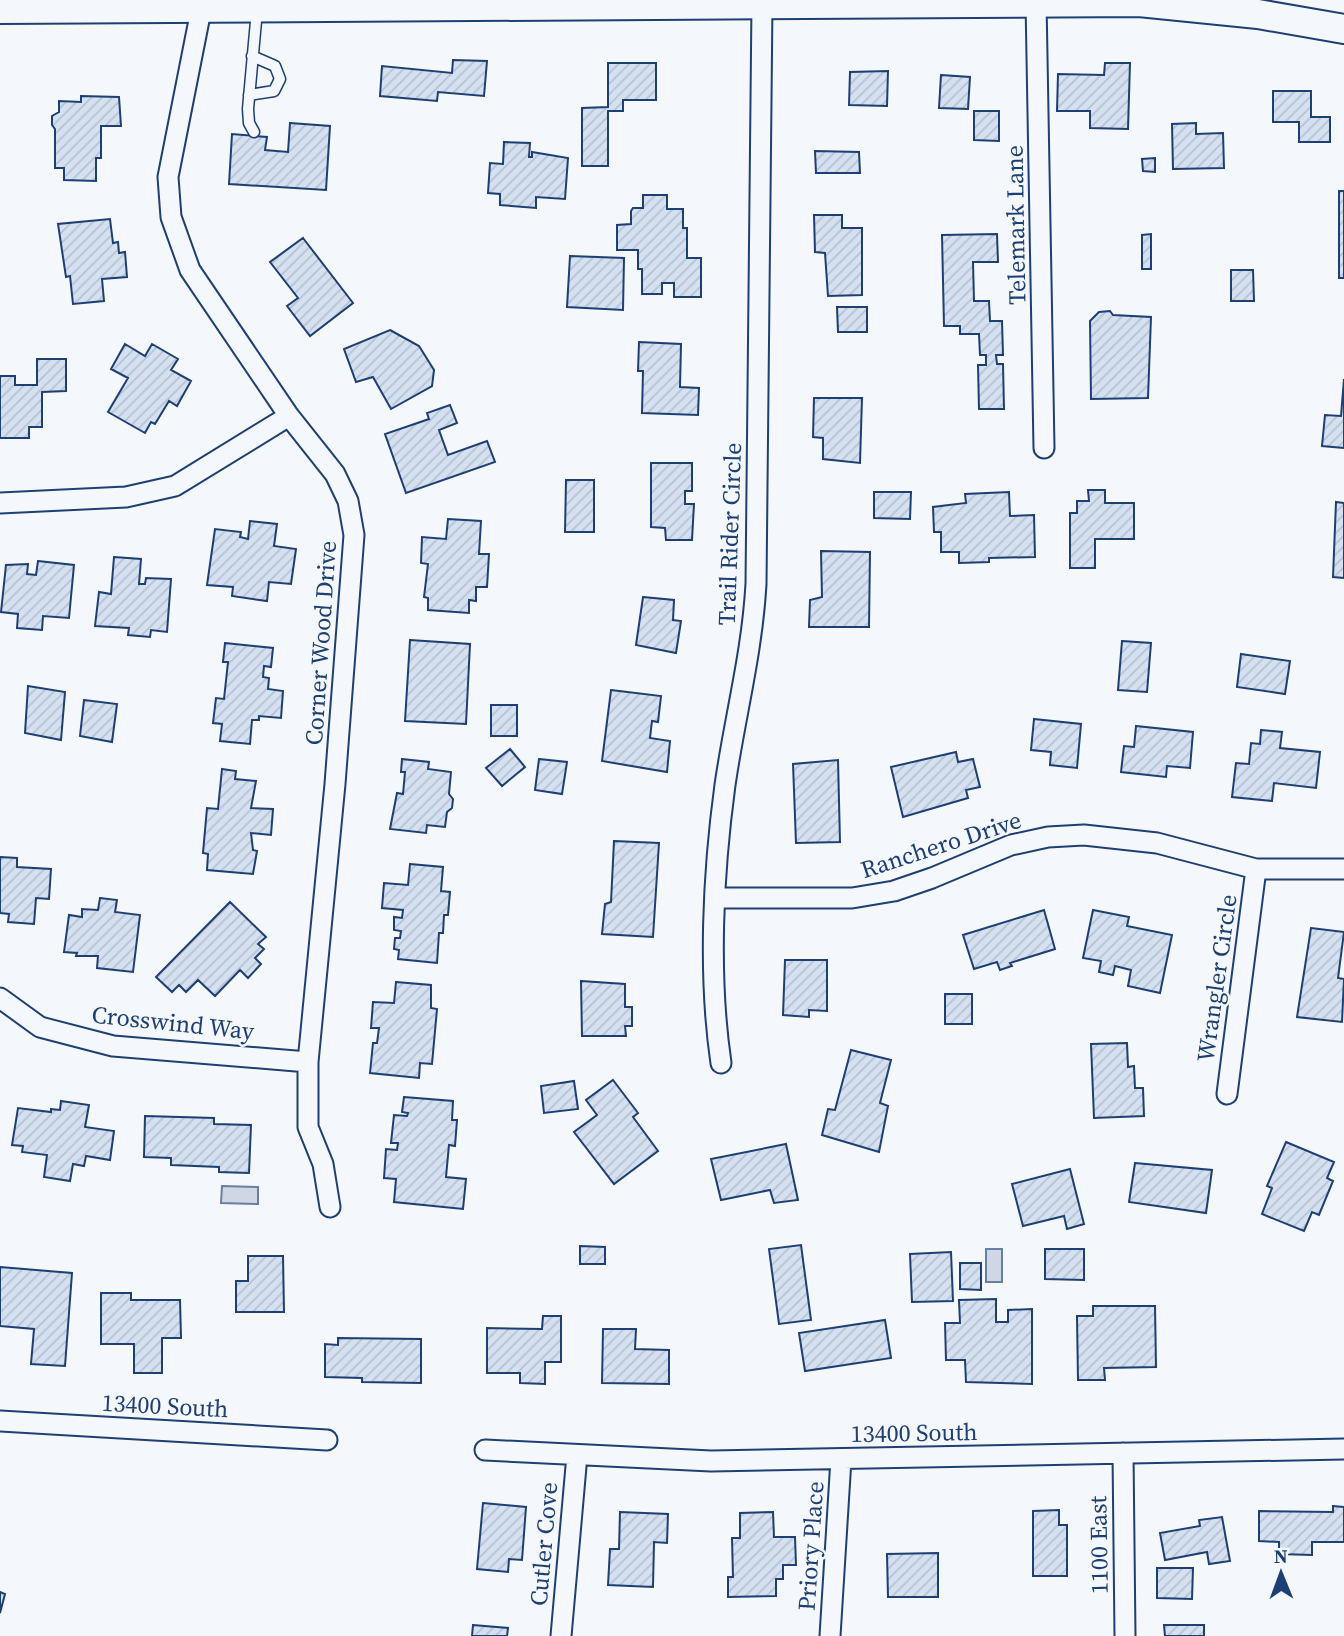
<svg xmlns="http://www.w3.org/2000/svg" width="1344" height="1636" viewBox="0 0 1344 1636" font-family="'Source Serif 4',serif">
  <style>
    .water { fill: #cfd7e4; stroke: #687fa3; stroke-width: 2 }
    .building { fill: url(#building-hatch); stroke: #1d3f73; stroke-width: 2 }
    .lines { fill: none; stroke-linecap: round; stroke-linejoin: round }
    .lane-casing { stroke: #1d3f73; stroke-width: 13 }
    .street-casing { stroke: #1d3f73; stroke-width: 23 }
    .secondary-casing { stroke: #1d3f73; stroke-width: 32 }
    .lane { stroke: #f4f7fb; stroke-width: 10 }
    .street { stroke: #f4f7fb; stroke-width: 19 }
    .secondary { stroke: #f4f7fb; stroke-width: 28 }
    .labels { text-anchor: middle; stroke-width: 5; stroke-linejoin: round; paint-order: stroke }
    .street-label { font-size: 24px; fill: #1d3f73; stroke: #f4f7fb }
  </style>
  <defs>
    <pattern id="building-hatch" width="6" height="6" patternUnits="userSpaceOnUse" patternTransform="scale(1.75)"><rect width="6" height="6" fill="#d5e0f0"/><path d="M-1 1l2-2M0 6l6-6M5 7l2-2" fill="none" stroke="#b6c1d1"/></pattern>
  </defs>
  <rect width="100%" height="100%" fill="#f4f7fb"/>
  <!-- water -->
  <path class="water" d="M 222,1186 L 258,1187 L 258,1204 L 221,1203 Z
    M 986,1249 L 1002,1249 L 1002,1282 L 986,1282 Z"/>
  <!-- building -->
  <path class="building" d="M 453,60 L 487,61 L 484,96 L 438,92 L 437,101 L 380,96 L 382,66 L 452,73 Z
    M 608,63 L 656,63 L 656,100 L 623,100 L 623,111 L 608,111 L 608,166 L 582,166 L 582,108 L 608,107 Z
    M 1105,63 L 1130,63 L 1128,129 L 1090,128 L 1090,111 L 1057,111 L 1058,74 L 1104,75 Z
    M 888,71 L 887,106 L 849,105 L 850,72 Z
    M 941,75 L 970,77 L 968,109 L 939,108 Z
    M 1273,91 L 1311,91 L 1311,117 L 1330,117 L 1330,142 L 1299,142 L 1299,122 L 1273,122 Z
    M 81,96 L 119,97 L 121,126 L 101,126 L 101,158 L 96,158 L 96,181 L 64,180 L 64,168 L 55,168 L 55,129 L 52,125 L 52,116 L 59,112 L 59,101 L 81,102 Z
    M 974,111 L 999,111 L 999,141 L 974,140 Z
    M 290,123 L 330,126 L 326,190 L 229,184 L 232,134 L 267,137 L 265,150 L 288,152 Z
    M 1196,123 L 1196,134 L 1223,133 L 1224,168 L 1173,169 L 1172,124 Z
    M 504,142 L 530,143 L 529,157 L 532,157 L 532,152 L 568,158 L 565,199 L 536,197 L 536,208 L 500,205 L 500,194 L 488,193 L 490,163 L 503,164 Z
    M 815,151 L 859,152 L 860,173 L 816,173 Z
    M 1155,158 L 1155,172 L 1143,171 L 1142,159 Z
    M 1339,191 L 1344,191 L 1344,278 L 1339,278 Z
    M 643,195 L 667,195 L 667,209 L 683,209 L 683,228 L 687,228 L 687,258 L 701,258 L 701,297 L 674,297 L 674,283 L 662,283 L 662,294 L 642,294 L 642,269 L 638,269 L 638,250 L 617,250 L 617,225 L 631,224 L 631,211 L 633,208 L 643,208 Z
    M 814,215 L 842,215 L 842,228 L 862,228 L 862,295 L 828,296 L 825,253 L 815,252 Z
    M 110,219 L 113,243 L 118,242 L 119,253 L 125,252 L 127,277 L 102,279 L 104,301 L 73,304 L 70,276 L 66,277 L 58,224 Z
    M 997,234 L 998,262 L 973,262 L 974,301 L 989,301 L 990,321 L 1002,321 L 1003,355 L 996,355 L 997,364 L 1003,364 L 1004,409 L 979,409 L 978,365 L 986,365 L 986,355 L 980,355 L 979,334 L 960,334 L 960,326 L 944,326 L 942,235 Z
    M 1151,234 L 1151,269 L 1142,269 L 1142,235 Z
    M 303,238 L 353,303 L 310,336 L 287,306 L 298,298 L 270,262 Z
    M 570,256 L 624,258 L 623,310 L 567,307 Z
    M 1231,270 L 1253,270 L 1254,301 L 1231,301 Z
    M 837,307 L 867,307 L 867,332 L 838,332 Z
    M 1110,311 L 1113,315 L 1151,317 L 1148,398 L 1091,399 L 1090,321 L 1099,312 Z
    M 390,330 L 419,346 L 434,370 L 432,386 L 391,409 L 373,377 L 356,382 L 344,349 Z
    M 639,342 L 681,344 L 680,387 L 699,388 L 698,415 L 642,413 L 643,371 L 638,371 Z
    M 125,344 L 145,356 L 152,344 L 178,359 L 171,370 L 191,381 L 177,406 L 169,401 L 155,424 L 151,422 L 145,433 L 108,412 L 128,378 L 111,369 Z
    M 37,359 L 66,359 L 66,391 L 42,392 L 42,427 L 29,427 L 29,438 L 0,438 L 0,376 L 15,376 L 15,385 L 37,385 Z
    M 1344,379 L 1344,448 L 1322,446 L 1325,415 L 1341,416 Z
    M 814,398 L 862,398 L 860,463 L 823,459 L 823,438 L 813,437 Z
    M 450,405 L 457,423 L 439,430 L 448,455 L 487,441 L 495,462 L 406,493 L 385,434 L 429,419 L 427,413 Z
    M 651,463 L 692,463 L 692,491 L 685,491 L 685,504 L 694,504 L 692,540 L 666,540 L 665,528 L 651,527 Z
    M 566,480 L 594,480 L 594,532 L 565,532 Z
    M 1088,490 L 1105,490 L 1105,503 L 1134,503 L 1134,539 L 1095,539 L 1095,568 L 1070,568 L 1070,513 L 1077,513 L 1077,501 L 1089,501 Z
    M 874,492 L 911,492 L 910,519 L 874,518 Z
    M 1009,492 L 1010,516 L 1034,515 L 1035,557 L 989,558 L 989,562 L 959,563 L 959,552 L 941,552 L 941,532 L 934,532 L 933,507 L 966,503 L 965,494 Z
    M 1336,502 L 1344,503 L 1344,578 L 1333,577 Z
    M 448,519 L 481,521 L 479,554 L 489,554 L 487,587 L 476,587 L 476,601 L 469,600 L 469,613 L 428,610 L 428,598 L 424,597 L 428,564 L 421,563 L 422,537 L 446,539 Z
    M 250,521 L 277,524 L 274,546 L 296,549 L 291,584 L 269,582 L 267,601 L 232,596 L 233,587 L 207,585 L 215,529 L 241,532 L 240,537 L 248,539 Z
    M 821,551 L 870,552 L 869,627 L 809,627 L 810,600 L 822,597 Z
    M 114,557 L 141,559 L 139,584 L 145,584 L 146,578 L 171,579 L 167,632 L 151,630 L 150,637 L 128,635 L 129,628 L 95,626 L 99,592 L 111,594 Z
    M 38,561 L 74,565 L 69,618 L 43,616 L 42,630 L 17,628 L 18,614 L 1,612 L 6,565 L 28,564 L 27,574 L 36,575 Z
    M 643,597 L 674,600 L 673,620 L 681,621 L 676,653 L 636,645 Z
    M 410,640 L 470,644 L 466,724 L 405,721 Z
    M 1122,641 L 1151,643 L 1147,692 L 1118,690 Z
    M 225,643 L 273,648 L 271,667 L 264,666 L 263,677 L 269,678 L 268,689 L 283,691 L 281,718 L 259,716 L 259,720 L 252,720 L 250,744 L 220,741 L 222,724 L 213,723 L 216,698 L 224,699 L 228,662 L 223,662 Z
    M 1241,654 L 1290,661 L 1285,694 L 1237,687 Z
    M 28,686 L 65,692 L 61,740 L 25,733 Z
    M 611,690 L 661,696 L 658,722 L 652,721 L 650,738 L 670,741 L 667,772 L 602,761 Z
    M 84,700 L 117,704 L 112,742 L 80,736 Z
    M 491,705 L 517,705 L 517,736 L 491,736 Z
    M 1034,719 L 1081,724 L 1077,768 L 1050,765 L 1051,752 L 1031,750 Z
    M 1136,726 L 1193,732 L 1190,768 L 1167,766 L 1166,777 L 1121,772 L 1124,746 L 1134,747 Z
    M 1261,730 L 1282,732 L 1280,748 L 1320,752 L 1316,788 L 1274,783 L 1272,801 L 1232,797 L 1236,763 L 1249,764 L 1251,743 L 1260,744 Z
    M 510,749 L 525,767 L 502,786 L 486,768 Z
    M 956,752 L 958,762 L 973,759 L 980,787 L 966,790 L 968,798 L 903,817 L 891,767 Z
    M 402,759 L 429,762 L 428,769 L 451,772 L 449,794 L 453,799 L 452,808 L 447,812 L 445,827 L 427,825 L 426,833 L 390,829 L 397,793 L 403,794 L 405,772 L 401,772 Z
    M 539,759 L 567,762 L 562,794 L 535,790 Z
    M 838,760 L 840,842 L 796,843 L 793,764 Z
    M 222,769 L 236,771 L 235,779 L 256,781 L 251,808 L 273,809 L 271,835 L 251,833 L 253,850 L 257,851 L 253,874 L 207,870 L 208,854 L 203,853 L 207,808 L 218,809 Z
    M 614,841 L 659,843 L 653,937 L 602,934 L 605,904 L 611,902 Z
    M 0,857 L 17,858 L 17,867 L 51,869 L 49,899 L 36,898 L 34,924 L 8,922 L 9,914 L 0,913 Z
    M 410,864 L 443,867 L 441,891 L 450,892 L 448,915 L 444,915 L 443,933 L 439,933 L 437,963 L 398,959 L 399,950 L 394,949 L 395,938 L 400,938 L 401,931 L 394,930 L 394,917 L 402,918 L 403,910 L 382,908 L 384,883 L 408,885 Z
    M 100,898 L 117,900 L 115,912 L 140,915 L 133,972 L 97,968 L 98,956 L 76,956 L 77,953 L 64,952 L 69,915 L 82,917 L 82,909 L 98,910 Z
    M 230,902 L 266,937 L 258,944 L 264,949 L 255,958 L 261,964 L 248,978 L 240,970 L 215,996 L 198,980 L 186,992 L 179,985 L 172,992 L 156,977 Z
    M 1044,910 L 1055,949 L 1010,963 L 1012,966 L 1000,970 L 997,962 L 974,969 L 963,935 Z
    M 1093,910 L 1129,917 L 1127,926 L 1172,935 L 1160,993 L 1128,986 L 1131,970 L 1115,966 L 1113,975 L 1099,972 L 1101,961 L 1083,958 Z
    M 1311,928 L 1344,932 L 1338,978 L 1344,979 L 1342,1022 L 1297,1017 Z
    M 785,960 L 827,960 L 827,1011 L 809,1010 L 809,1017 L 783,1015 Z
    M 581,981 L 625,984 L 625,1007 L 632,1007 L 632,1026 L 625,1026 L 626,1036 L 582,1036 Z
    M 396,982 L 431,985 L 431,1008 L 437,1009 L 432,1064 L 420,1063 L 419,1078 L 370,1073 L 373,1043 L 377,1043 L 379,1028 L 371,1028 L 373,1002 L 394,1003 Z
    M 945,994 L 972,994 L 972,1024 L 945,1024 Z
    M 1127,1043 L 1128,1067 L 1134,1066 L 1135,1088 L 1143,1088 L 1144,1116 L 1094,1118 L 1091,1044 Z
    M 851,1050 L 891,1060 L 880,1103 L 888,1106 L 879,1152 L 822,1135 L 828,1109 L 835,1110 Z
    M 613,1080 L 638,1113 L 633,1117 L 658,1151 L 614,1184 L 574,1132 L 597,1115 L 586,1100 Z
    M 574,1081 L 578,1109 L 544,1113 L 541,1086 Z
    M 404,1097 L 453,1101 L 452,1120 L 457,1120 L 455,1146 L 449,1145 L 446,1177 L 466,1179 L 463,1209 L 394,1202 L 396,1179 L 384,1178 L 386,1149 L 397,1150 L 398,1143 L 391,1143 L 394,1115 L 407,1116 L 408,1113 L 402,1112 Z
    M 61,1101 L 89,1105 L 85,1127 L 114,1131 L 110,1160 L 86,1156 L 84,1166 L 73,1164 L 70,1181 L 44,1177 L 47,1155 L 22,1152 L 23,1146 L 12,1145 L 18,1108 L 51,1112 L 51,1109 L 60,1110 Z
    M 145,1116 L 214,1118 L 214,1124 L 251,1125 L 249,1173 L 219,1172 L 219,1167 L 171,1165 L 171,1158 L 144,1157 Z
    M 1286,1142 L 1334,1162 L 1327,1178 L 1333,1181 L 1319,1215 L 1312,1212 L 1304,1231 L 1262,1214 L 1272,1188 L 1267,1186 Z
    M 786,1144 L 798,1200 L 774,1203 L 770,1190 L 721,1200 L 711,1159 Z
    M 1135,1163 L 1212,1170 L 1206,1213 L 1129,1202 Z
    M 1070,1169 L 1084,1224 L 1067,1229 L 1064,1216 L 1023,1226 L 1012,1184 Z
    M 801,1245 L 811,1320 L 779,1324 L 769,1249 Z
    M 580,1246 L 605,1247 L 605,1264 L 580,1264 Z
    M 1045,1249 L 1084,1249 L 1084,1280 L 1045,1279 Z
    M 951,1252 L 953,1301 L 912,1302 L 910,1254 Z
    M 248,1256 L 283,1256 L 284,1312 L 236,1312 L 236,1281 L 248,1281 Z
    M 960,1263 L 981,1263 L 981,1290 L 960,1289 Z
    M 0,1267 L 72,1273 L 65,1366 L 31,1364 L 34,1329 L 0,1326 Z
    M 101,1293 L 131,1293 L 131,1300 L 180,1300 L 181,1338 L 162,1338 L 162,1373 L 134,1373 L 134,1344 L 101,1344 Z
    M 996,1299 L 996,1322 L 1008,1322 L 1008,1310 L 1032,1309 L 1032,1384 L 966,1382 L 965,1360 L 946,1360 L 945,1323 L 960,1323 L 959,1300 Z
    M 1093,1306 L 1155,1306 L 1156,1367 L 1104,1368 L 1105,1380 L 1078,1380 L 1077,1316 L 1093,1316 Z
    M 543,1316 L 561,1316 L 561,1362 L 545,1362 L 545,1384 L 520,1383 L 520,1373 L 487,1373 L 487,1328 L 542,1329 Z
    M 885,1320 L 891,1358 L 805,1371 L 799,1333 Z
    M 603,1329 L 636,1329 L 635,1349 L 669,1350 L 669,1384 L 602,1383 Z
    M 338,1338 L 421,1339 L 421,1383 L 362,1382 L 362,1378 L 325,1377 L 325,1344 L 338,1345 Z
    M 483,1503 L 526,1507 L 522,1560 L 509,1559 L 508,1572 L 477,1569 Z
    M 1333,1506 L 1344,1507 L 1344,1542 L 1312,1542 L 1312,1555 L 1279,1554 L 1279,1542 L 1259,1541 L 1259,1511 L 1333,1512 Z
    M 1059,1510 L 1059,1525 L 1067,1525 L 1067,1576 L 1033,1576 L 1033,1511 Z
    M 620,1512 L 668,1514 L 667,1543 L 654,1542 L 653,1587 L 608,1585 L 610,1549 L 619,1549 Z
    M 773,1512 L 774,1537 L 795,1537 L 796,1565 L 783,1565 L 783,1579 L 776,1579 L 776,1596 L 728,1597 L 728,1577 L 733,1577 L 732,1538 L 740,1538 L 740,1513 Z
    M 1222,1517 L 1230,1561 L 1209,1564 L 1207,1552 L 1165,1560 L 1160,1533 L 1200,1526 L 1199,1520 Z
    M 938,1553 L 938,1597 L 888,1597 L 887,1554 Z
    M 1157,1568 L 1193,1568 L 1192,1599 L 1157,1598 Z
    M 0,1592 L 5,1594 L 0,1613 Z
    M 473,1625 L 508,1628 L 507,1636 L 472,1636 Z
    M 1164,1625 L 1204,1625 L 1204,1636 L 1165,1636 Z"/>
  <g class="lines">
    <!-- lane casing -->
    <g class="lane-casing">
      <path id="lane" d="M 249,95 L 274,91 L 280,79 L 275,66 L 252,56
        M 254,132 L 249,123 L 248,109 L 257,10"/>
    </g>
    <!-- street casing -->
    <g class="street-casing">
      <path id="street" d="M 203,0 L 168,177 L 171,217 L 190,270 L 289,416 L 335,474 L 348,501 L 354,535 L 335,784 L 308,1062 L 308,1127 L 323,1164 L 330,1207
        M 1036,1 L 1044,448
        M 0,503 L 126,497 L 175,486 L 289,416
        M 717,898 L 852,898 L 894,891 L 932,878 L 1011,845 L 1048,837 L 1084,835 L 1157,843 L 1256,869 L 1344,869
        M 0,998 L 40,1027 L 113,1046 L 308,1062
        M 721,1063 C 708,975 713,873 725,785 C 735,716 752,654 756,584 L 762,3
        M 1227,1094 L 1256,869
        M 0,1421 L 327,1440
        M 485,1450 L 711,1461 L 1344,1449
        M 1123,1453 L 1125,1636
        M 561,1636 L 577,1455
        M 830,1636 L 841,1459"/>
    </g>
    <!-- secondary casing -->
    <g class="secondary-casing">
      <path id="secondary" d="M 0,9 L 1139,2 L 1258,14 L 1344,29"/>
    </g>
    <!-- lane -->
    <use href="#lane" class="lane"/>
    <!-- street -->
    <use href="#street" class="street"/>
    <!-- secondary -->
    <use href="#secondary" class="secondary"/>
  </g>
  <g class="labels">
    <!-- street labels -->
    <g class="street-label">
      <text transform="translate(1016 225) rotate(-91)" y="8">Telemark Lane</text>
      <text transform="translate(730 534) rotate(-88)" y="8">Trail Rider Circle</text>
      <text transform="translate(321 643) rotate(-86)" y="8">Corner Wood Drive</text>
      <text transform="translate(941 845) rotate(-18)" y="8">Ranchero Drive</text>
      <text transform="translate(1217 978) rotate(-82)" y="8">Wrangler Circle</text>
      <text transform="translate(173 1023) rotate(6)" y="8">Crosswind Way</text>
      <text transform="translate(165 1406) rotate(3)" y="8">13400 South</text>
      <text transform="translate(914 1433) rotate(-1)" y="8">13400 South</text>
      <text transform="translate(544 1544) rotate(-85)" y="8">Cutler Cove</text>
      <text transform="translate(1099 1545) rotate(-91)" y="8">1100 East</text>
      <text transform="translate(811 1546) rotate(-86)" y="8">Priory Place</text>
    </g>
  </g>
  <!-- north arrow -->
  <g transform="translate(1281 1573) rotate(359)" stroke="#f4f7fb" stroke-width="5" paint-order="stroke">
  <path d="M0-5L12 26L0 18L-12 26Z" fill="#1d3f73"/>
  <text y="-10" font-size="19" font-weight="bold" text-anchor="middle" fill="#1d3f73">N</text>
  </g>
</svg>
